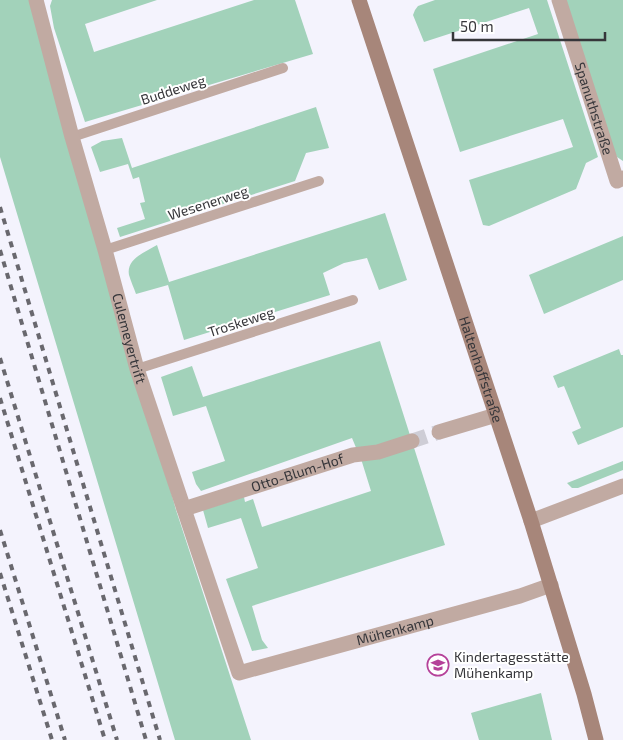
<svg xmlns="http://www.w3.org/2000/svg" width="623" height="740" viewBox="0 0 623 740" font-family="'Exo 2',sans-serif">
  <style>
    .green { fill: #a2d2ba }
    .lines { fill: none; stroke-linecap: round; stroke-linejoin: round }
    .street-tunnel { stroke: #cecdd6; stroke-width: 15; stroke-dasharray: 15 8; stroke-linecap: butt }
    .lane { stroke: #c1aaa2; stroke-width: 10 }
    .street { stroke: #c1aaa2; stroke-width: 15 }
    .secondary { stroke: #a7867a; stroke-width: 15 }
    .rail { stroke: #69686e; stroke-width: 4; stroke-dasharray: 6 6; stroke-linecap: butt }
    .labels { text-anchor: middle; stroke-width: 4; stroke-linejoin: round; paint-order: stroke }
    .street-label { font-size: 14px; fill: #36363a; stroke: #fff }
    .poi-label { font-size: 14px; fill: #36363a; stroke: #fff; text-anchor: start }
  </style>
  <rect width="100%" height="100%" fill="#f4f3fd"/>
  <!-- green -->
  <path class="green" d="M 0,0 L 36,0 L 176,510 L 251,740 L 175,740 L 0,157 Z
    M 52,0 L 157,0 L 85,24 L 94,52 L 254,0 L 295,0 L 313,54 L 85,122 L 54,28 L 50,6 Z
    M 435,0 L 547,0 L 598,157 L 586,163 L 576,189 L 489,226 L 483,225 L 469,180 L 573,147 L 563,119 L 460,152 L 433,69 L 538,34 L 529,8 L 424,42 L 413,15 L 415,10 L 418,6 Z
    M 565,0 L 623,0 L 623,161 L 617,157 L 612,148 Z
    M 316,107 L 329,148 L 306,153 L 295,181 L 120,237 L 117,228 L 145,219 L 140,203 L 145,202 L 139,177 L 133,179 L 128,164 L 100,172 L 91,147 L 102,141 L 122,138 L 132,168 Z
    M 385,213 L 407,280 L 379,290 L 367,258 L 344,263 L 323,273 L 330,295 L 184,340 L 168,285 L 136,294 C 134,288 131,282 129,275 C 126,259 145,252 157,245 L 169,282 Z
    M 623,236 L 623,280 L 544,314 L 529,275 Z
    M 380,341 L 445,545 L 252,606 L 262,640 L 268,648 L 252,651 L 226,579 L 258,568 L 241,518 L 208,528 L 203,510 L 244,497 L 245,502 L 253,499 L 262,527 L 371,491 L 362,462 L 352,438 L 201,491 L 196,484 L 192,472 L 225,461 L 206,406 L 173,416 L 161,377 L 192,366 L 203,397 Z
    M 619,349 L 621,355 L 623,355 L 623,427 L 578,445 L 572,432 L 581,428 L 564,386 L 558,388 L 553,376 Z
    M 623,461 L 623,470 L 578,488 L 572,488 L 567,483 Z
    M 541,693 L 552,740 L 479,740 L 471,713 Z"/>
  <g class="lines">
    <!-- street-tunnel -->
    <path class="street-tunnel" d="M 412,441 L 439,432"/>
    <!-- lane -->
    <path class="lane" d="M 72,137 L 283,68
      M 105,250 L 319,181
      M 137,369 L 353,300"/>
    <!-- street -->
    <g class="street">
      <path id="s1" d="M 36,0 L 72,137 L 105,250 L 137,369 L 239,673 L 520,596 L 551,585"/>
      <path id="s2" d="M 559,0 L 617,181 L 623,178"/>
      <path d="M 439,432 L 496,415"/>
      <path id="s3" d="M 184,509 L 353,455 L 378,452 L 412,441"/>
      <path d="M 531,521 L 623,486"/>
    </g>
    <!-- secondary -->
    <path class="secondary" id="s4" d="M 359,0 L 531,521 L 584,694 L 596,740"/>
    <!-- rail -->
    <path class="rail" d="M 0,207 L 160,740
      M 0,250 L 146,740
      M 0,358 L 117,740
      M 0,398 L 105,740
      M 0,530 L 65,740
      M 0,573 L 52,740"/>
  </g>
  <!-- icons -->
  <defs>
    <g id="school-ring" transform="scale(1.125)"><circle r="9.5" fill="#fff" stroke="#b54199" stroke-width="1.5"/><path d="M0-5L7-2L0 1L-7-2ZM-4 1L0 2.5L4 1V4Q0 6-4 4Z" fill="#b54199"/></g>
  </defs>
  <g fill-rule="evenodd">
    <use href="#school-ring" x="438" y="665"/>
  </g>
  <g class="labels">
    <!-- street labels -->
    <g class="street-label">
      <text transform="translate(173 90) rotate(-18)" y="5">Buddeweg</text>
      <text dy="5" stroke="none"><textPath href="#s2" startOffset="114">Spanuthstraße</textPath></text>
      <text transform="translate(208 203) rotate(-18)" y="5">Wesenerweg</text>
      <text transform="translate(241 322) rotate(-18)" y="5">Troskeweg</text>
      <text dy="5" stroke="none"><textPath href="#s1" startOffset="351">Culemeyertrift</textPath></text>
      <text dy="5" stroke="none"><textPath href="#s4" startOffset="389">Haltenhoffstraße</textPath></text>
      <text dy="5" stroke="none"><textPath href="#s3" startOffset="119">Otto-Blum-Hof</textPath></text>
      <text dy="5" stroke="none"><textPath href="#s1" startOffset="865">Mühenkamp</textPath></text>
    </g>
    <!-- poi labels -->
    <g class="poi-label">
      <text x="454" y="662">Kindertagesstätte<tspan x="454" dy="16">Mühenkamp</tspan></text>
    </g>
  </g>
  <!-- scale -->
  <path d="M453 32v8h152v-8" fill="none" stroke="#36363a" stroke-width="2.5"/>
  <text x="460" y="32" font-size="15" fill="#36363a" stroke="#ffffff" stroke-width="4" paint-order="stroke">50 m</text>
</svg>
